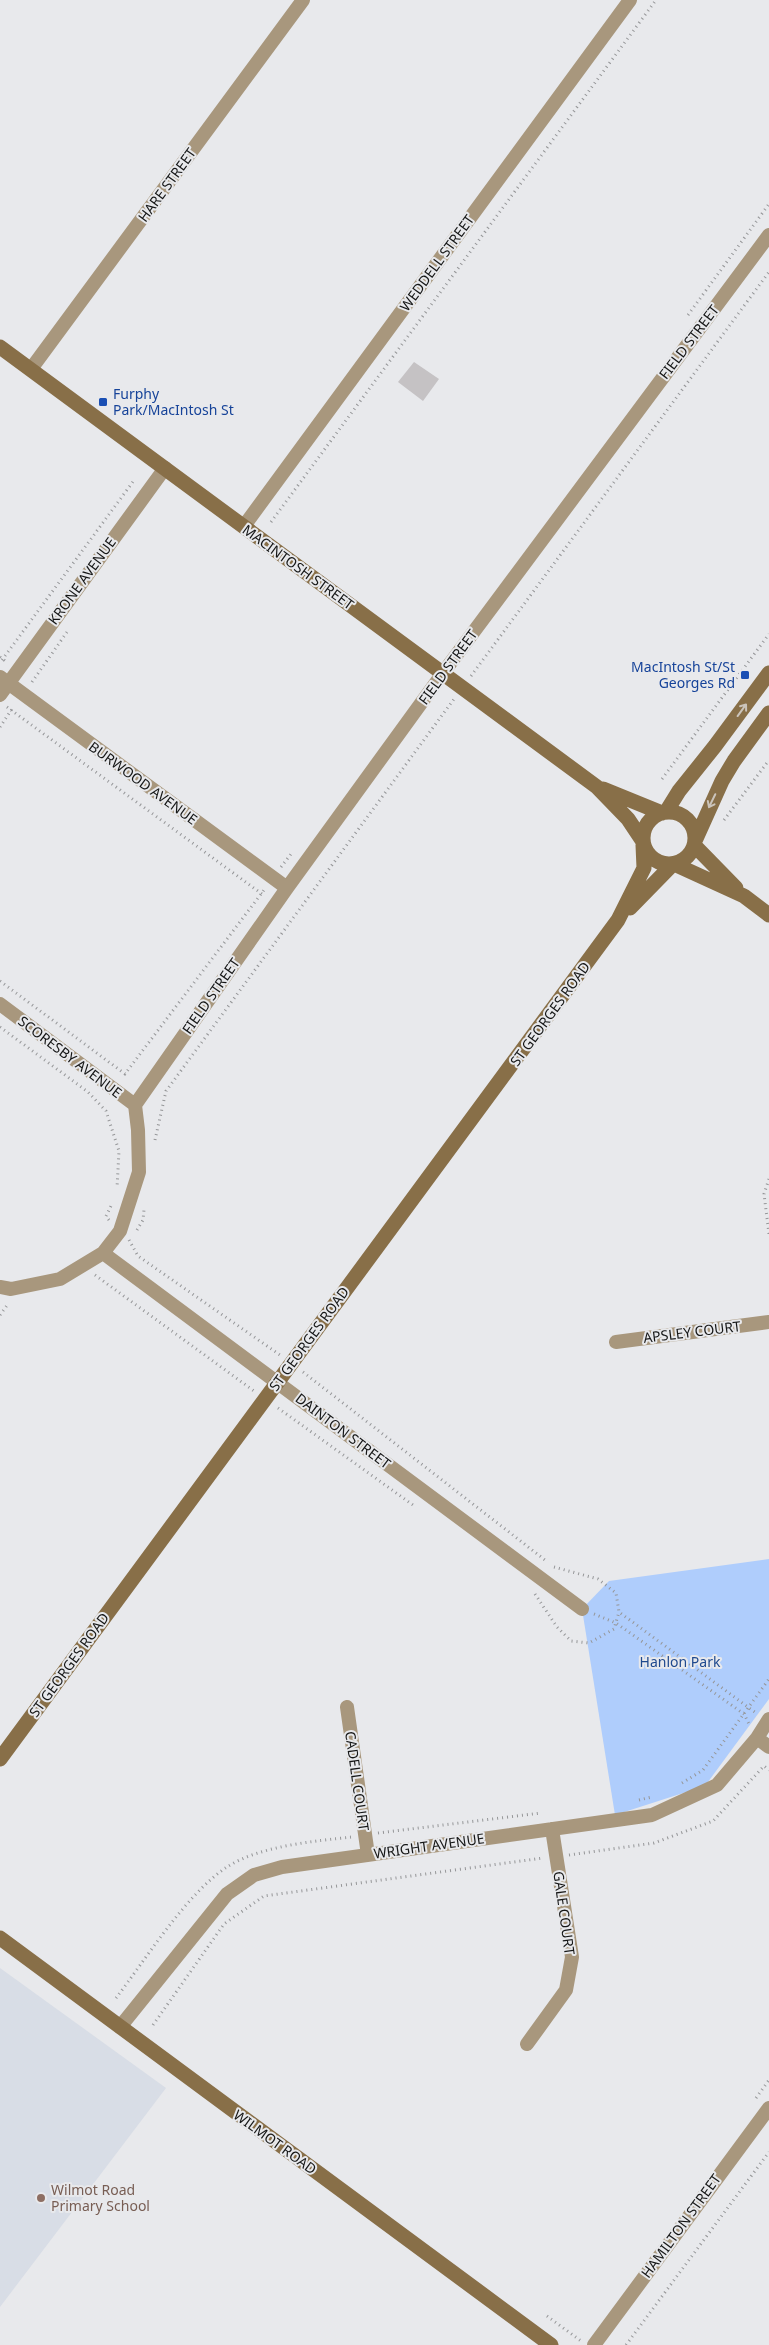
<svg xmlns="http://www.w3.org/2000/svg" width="769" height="2345" viewBox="0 0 769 2345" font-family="'Noto Sans',sans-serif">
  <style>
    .built { fill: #d8dde6 }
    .green { fill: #afcdfc }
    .building { fill: #c5c2c4 }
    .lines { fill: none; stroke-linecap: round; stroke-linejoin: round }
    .path { stroke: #959698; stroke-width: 3; stroke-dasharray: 1 4; stroke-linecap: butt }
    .street { stroke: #a8977d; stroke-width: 14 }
    .secondary { stroke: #886f48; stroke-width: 15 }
    .oneway { stroke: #cbc4bb }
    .transit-dot { fill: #1a4fb4; stroke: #e8e9ec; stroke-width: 2 }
    .education-dot { fill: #8d6e63; stroke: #e8e9ec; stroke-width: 2 }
    .labels { text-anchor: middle; stroke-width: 4; stroke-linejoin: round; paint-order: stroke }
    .street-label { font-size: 14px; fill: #151616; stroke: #e8e9ec }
    .transit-label { font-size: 14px; fill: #164399; stroke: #e8e9ec; text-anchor: start }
    .park-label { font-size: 14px; fill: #1f498e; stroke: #e8e9ec }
    .education-label { font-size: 14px; fill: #785e54; stroke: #e8e9ec; text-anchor: start }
  </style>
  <rect width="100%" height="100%" fill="#e8e9ec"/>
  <!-- built -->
  <path class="built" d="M 0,1968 L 166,2088 L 0,2307 Z"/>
  <!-- green -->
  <path class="green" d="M 769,1559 L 769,1699 L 705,1786 L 615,1815 L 582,1609 L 609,1581 Z"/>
  <!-- building -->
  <path class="building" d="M 414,362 L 439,379 L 423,401 L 398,382 Z"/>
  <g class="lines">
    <!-- path -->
    <path class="path" d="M 688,315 L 769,204
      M 271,522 L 656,0
      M 0,657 L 8,663
      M 2,660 L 135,479
      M 471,676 L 769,272
      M 32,682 L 67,632
      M 7,707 L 262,894
      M 0,727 L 12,709
      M 662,779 L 769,634
      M 724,820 L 769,760
      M 281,867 L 291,854
      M 0,981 L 125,1074 L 264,890
      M 0,1027 L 88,1092 L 106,1111 L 119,1151 L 117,1188
      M 155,1140 L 166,1091 L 454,699
      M 769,1179 L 764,1194 L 769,1234
      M 109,1220 L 106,1216 L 111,1206
      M 137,1230 L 143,1220 L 144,1210
      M 129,1240 L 138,1256 L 280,1355
      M 95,1275 L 254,1391
      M 0,1315 L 8,1304
      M 303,1372 L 545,1560
      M 278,1408 L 413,1505
      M 554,1567 L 598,1579 L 616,1593 L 619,1612 L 756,1713
      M 535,1594 L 557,1627 L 571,1641 L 589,1643 L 614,1629 L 619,1612
      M 594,1614 L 616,1623 L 744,1714 L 749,1724
      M 682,1783 L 703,1770 L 769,1679
      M 639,1800 L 652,1797
      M 378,1833 L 541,1813
      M 569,1855 L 654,1843 L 713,1821 L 764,1766 L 769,1770
      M 116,1998 C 146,1959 187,1893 227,1867 C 259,1846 315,1841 352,1837
      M 153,2025 L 224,1924 L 264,1896 L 543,1858
      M 756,2098 L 769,2080
      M 547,2316 L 581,2341
      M 626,2345 L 769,2152"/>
    <!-- street -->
    <path class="street" d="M 31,369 L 303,0
      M 244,526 L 630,0
      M 0,677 L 287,888
      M 0,695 L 165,468
      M 0,1004 L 135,1105 L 138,1130 L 139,1172 L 120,1231 L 103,1253 L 60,1279 L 11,1289 L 0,1287
      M 135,1105 L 287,888 L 443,673 L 769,235
      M 103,1253 L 582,1609
      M 616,1342 L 769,1322
      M 347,1707 L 368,1855
      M 757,1738 L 769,1747
      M 120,2027 L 227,1894 L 254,1875 L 282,1867 L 652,1815 L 717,1785 L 757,1738 L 769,1719
      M 527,2044 L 566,1990 L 572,1957 L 552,1829
      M 594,2345 L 769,2108"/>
    <!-- secondary -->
    <path class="secondary" d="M 0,347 L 597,787 L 628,819 L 642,840
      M 603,789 L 662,813
      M643 838a26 26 0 1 1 52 0a26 26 0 1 1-52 0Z
      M 666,812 L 679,791 L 715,746 L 769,673
      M 695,841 L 722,781 L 734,761 L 769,713
      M 694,845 L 736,888
      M 674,864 L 744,896 L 769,915
      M 630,908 L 673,864
      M 0,1759 L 618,920 L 644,868 L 643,845
      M 0,1938 L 551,2345"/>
  </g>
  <!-- one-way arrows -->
  <defs><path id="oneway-shaft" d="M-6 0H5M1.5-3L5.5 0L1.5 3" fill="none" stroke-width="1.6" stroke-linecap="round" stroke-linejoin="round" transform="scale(1.25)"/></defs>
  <g class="oneway">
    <use href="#oneway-shaft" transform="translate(742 710) rotate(-54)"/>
    <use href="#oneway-shaft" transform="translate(712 801) rotate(116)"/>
  </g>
  <!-- markers -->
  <g class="transit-dot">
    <rect x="98" y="397" width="10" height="10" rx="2.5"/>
    <rect x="740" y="670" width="10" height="10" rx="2.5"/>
  </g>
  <circle class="education-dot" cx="41" cy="2198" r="5"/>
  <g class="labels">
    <!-- street labels -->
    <g class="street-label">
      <text transform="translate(167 185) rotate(-54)" y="5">HARE STREET</text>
      <text transform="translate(437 263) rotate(-54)" y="5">WEDDELL STREET</text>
      <text transform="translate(689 342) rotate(-53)" y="5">FIELD STREET</text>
      <text transform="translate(298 567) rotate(36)" y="5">MACINTOSH STREET</text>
      <text transform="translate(82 581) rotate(-54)" y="5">KRONE AVENUE</text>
      <text transform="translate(448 667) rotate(-54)" y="5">FIELD STREET</text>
      <text transform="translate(143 783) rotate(36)" y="5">BURWOOD AVENUE</text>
      <text transform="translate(211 996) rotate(-55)" y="5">FIELD STREET</text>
      <text transform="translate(550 1014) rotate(-54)" y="5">ST GEORGES ROAD</text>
      <text transform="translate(70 1057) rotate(37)" y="5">SCORESBY AVENUE</text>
      <text transform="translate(692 1332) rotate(-7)" y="5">APSLEY COURT</text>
      <text transform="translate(309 1339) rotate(-54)" y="5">ST GEORGES ROAD</text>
      <text transform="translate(343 1431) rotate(37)" y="5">DAINTON STREET</text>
      <text transform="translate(69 1665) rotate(-54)" y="5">ST GEORGES ROAD</text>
      <text transform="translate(357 1781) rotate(82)" y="5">CADELL COURT</text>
      <text transform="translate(429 1846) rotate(-8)" y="5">WRIGHT AVENUE</text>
      <text transform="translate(564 1913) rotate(82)" y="5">GALE COURT</text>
      <text transform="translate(275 2142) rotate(36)" y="5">WILMOT ROAD</text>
      <text transform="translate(681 2226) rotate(-54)" y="5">HAMILTON STREET</text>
    </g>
    <!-- transit labels -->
    <g class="transit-label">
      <text x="113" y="399">Furphy<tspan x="113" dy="16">Park/MacIntosh St</tspan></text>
      <text x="735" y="672" text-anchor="end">MacIntosh St/St<tspan x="735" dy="16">Georges Rd</tspan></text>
    </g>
    <!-- park labels -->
    <g class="park-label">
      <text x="680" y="1667">Hanlon Park</text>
    </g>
    <!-- education labels -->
    <g class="education-label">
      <text x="51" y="2195">Wilmot Road<tspan x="51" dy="16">Primary School</tspan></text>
    </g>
  </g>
</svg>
